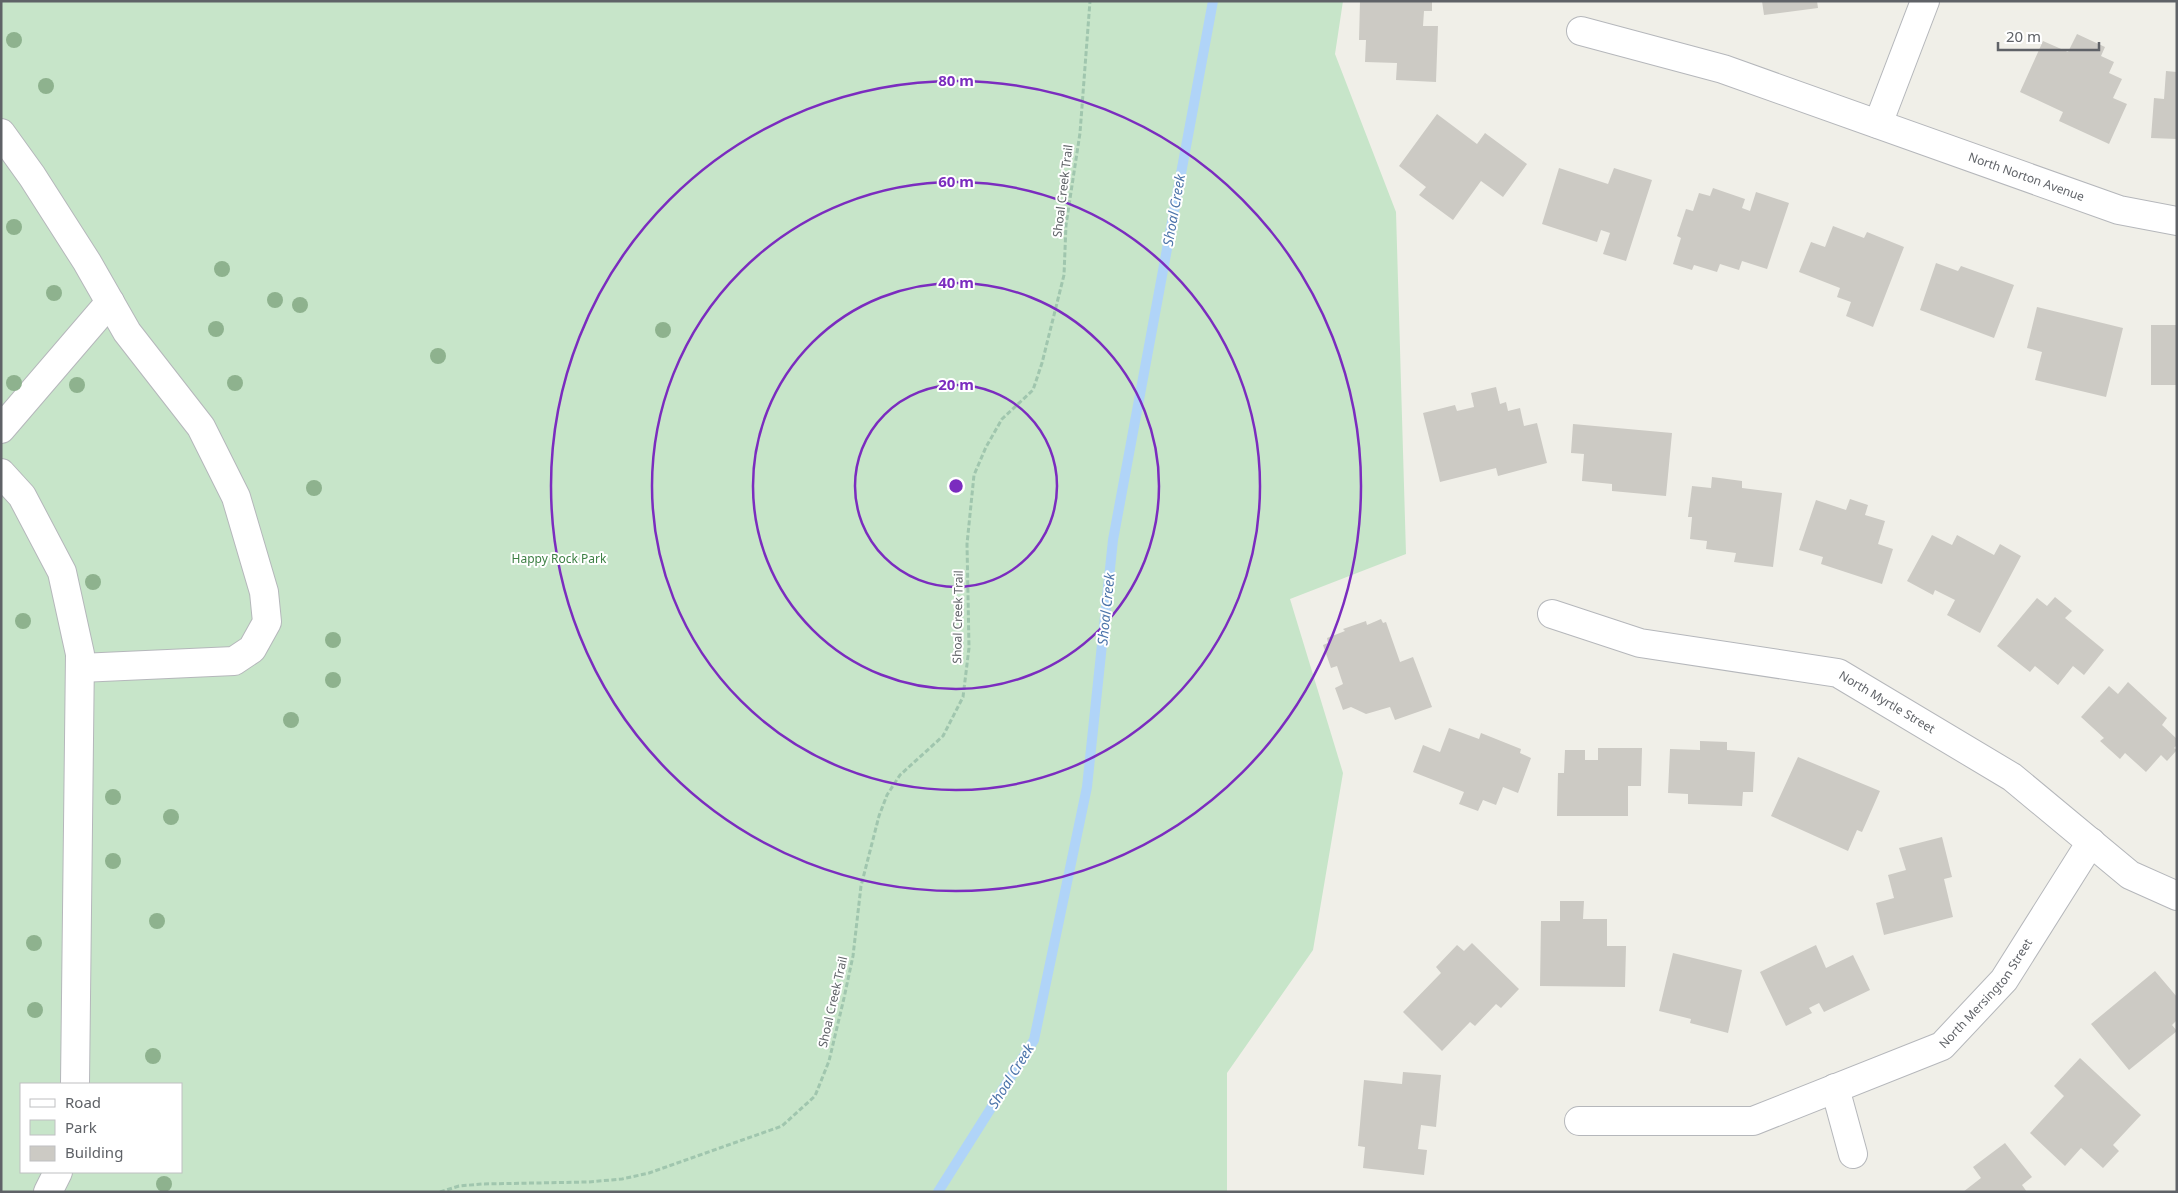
<svg xmlns="http://www.w3.org/2000/svg" width="2178" height="1193" viewBox="0 0 2178 1193" font-family="'Noto Sans',sans-serif">
  <style>
    .green { fill: #c7e5c9; fill-rule: evenodd }
    .lines { fill: none; stroke-linecap: round; stroke-linejoin: round }
    .stream { stroke: #b0d4f8; stroke-width: 10 }
    .building { fill: #cccac4 }
    .minor-casing { stroke: #b5b7bb; stroke-width: 30 }
    .path { stroke: #a0c6ae; stroke-width: 3; stroke-dasharray: 5 2.5; stroke-linecap: butt }
    .minor { stroke: #fff; stroke-width: 28 }
    .tree { fill: #8eb28e }
    .ring { fill: none; stroke: #7b2cbf; stroke-width: 2.5 }
    .labels { text-anchor: middle; stroke-width: 4; stroke-linejoin: round; paint-order: stroke }
    .street-label { font-size: 12px; fill: #5f6267; stroke: #fff }
    .park-label { font-size: 12px; fill: #3d8044; stroke: #fff }
    .water-label { font-size: 14px; font-style: italic; fill: #4c74aa; stroke: #fff }
    .centre { fill: #7b2cbf; stroke: #fff; stroke-width: 2.5 }
    .ring-label { font-size: 15px; text-anchor: middle; font-weight: bold; fill: #7b2cbf; stroke: #fff; stroke-width: 4; stroke-linejoin: round; paint-order: stroke }
  </style>
  <rect width="100%" height="100%" fill="#f0efe8"/>
  <!-- green -->
  <path class="green" d="M 1,1 L 1343,1 L 1335,54 L 1396,212 L 1406,554 L 1290,599 L 1343,773 L 1313,950 L 1227,1073 L 1227,1192 L 1,1192 ZM 21,1084 L 181,1084 L 181,1172 L 21,1172 Z"/>
  <g class="lines">
    <!-- stream -->
    <path class="stream" d="M 938,1192 L 1034,1040 L 1087,787 L 1113,540 L 1213,1"/>
  </g>
  <!-- building -->
  <path class="building" d="M 1360,1 L 1432,1 L 1432,11 L 1424,11 L 1423,26 L 1438,26 L 1436,82 L 1396,80 L 1397,63 L 1365,62 L 1366,40 L 1359,40 Z
    M 1762,1 L 1817,1 L 1818,8 L 1764,15 Z
    M 2077,34 L 2105,47 L 2101,56 L 2114,62 L 2109,73 L 2122,79 L 2113,98 L 2127,104 L 2109,144 L 2059,121 L 2063,112 L 2020,92 L 2043,41 L 2068,52 Z
    M 2166,71 L 2177,72 L 2177,139 L 2151,138 L 2154,98 L 2164,99 Z
    M 1437,114 L 1477,144 L 1485,133 L 1527,164 L 1503,197 L 1481,181 L 1453,220 L 1419,195 L 1426,187 L 1399,166 Z
    M 1559,168 L 1608,184 L 1614,168 L 1652,180 L 1626,261 L 1603,254 L 1610,233 L 1601,230 L 1597,242 L 1542,224 Z
    M 1713,188 L 1745,199 L 1742,208 L 1750,211 L 1756,192 L 1789,203 L 1767,269 L 1742,261 L 1739,270 L 1720,264 L 1717,272 L 1694,265 L 1692,270 L 1673,264 L 1681,238 L 1677,236 L 1686,209 L 1693,211 L 1699,193 L 1710,196 Z
    M 1833,226 L 1864,238 L 1867,232 L 1904,247 L 1873,327 L 1846,316 L 1851,302 L 1837,297 L 1840,288 L 1799,272 L 1811,242 L 1825,247 Z
    M 1936,263 L 1958,271 L 1961,266 L 2014,285 L 1994,338 L 1920,310 Z
    M 2037,307 L 2123,328 L 2106,397 L 2035,380 L 2042,352 L 2027,348 Z
    M 2151,325 L 2177,325 L 2177,385 L 2151,385 Z
    M 1496,387 L 1500,404 L 1506,402 L 1508,411 L 1520,408 L 1524,426 L 1537,423 L 1547,463 L 1498,476 L 1496,468 L 1440,482 L 1423,413 L 1455,405 L 1457,411 L 1474,407 L 1471,393 Z
    M 1573,424 L 1672,433 L 1666,496 L 1612,491 L 1612,484 L 1582,481 L 1584,454 L 1571,453 Z
    M 1712,477 L 1742,481 L 1742,488 L 1782,493 L 1773,567 L 1734,562 L 1736,553 L 1706,549 L 1707,541 L 1690,539 L 1692,517 L 1688,517 L 1692,486 L 1711,488 Z
    M 1850,499 L 1868,505 L 1865,515 L 1885,521 L 1878,544 L 1893,549 L 1882,584 L 1821,564 L 1823,557 L 1799,550 L 1816,500 L 1846,510 Z
    M 1932,535 L 1952,545 L 1957,535 L 1994,555 L 2000,544 L 2021,556 L 1980,633 L 1947,615 L 1955,600 L 1935,590 L 1933,595 L 1907,581 Z
    M 2055,597 L 2072,611 L 2065,618 L 2104,650 L 2084,675 L 2073,666 L 2058,685 L 2035,666 L 2030,672 L 1997,646 L 2037,598 L 2047,606 Z
    M 1381,619 L 1383,623 L 1386,622 L 1400,662 L 1413,657 L 1432,707 L 1395,720 L 1390,707 L 1366,714 L 1351,707 L 1343,710 L 1335,688 L 1343,684 L 1337,666 L 1331,668 L 1323,645 L 1328,643 L 1327,638 L 1345,631 L 1343,629 L 1366,621 L 1367,625 Z
    M 2128,682 L 2167,718 L 2162,725 L 2177,739 L 2177,745 L 2174,748 L 2177,750 L 2167,761 L 2161,755 L 2146,772 L 2125,753 L 2120,759 L 2100,741 L 2104,738 L 2081,717 L 2109,686 L 2118,694 Z
    M 1449,728 L 1479,739 L 1481,733 L 1521,749 L 1520,753 L 1531,758 L 1518,793 L 1503,787 L 1496,805 L 1483,800 L 1478,811 L 1459,804 L 1464,792 L 1413,772 L 1423,745 L 1440,752 Z
    M 1700,741 L 1727,742 L 1727,750 L 1755,752 L 1753,792 L 1743,792 L 1742,806 L 1688,804 L 1688,794 L 1668,793 L 1670,749 L 1700,750 Z
    M 1598,748 L 1642,748 L 1641,786 L 1628,786 L 1628,816 L 1557,816 L 1558,773 L 1564,773 L 1565,750 L 1585,750 L 1585,760 L 1598,760 Z
    M 1798,757 L 1880,791 L 1862,832 L 1857,830 L 1848,851 L 1771,816 Z
    M 1942,837 L 1952,877 L 1944,879 L 1953,917 L 1884,935 L 1876,903 L 1894,898 L 1888,875 L 1906,870 L 1899,848 Z
    M 1560,901 L 1584,901 L 1583,919 L 1607,919 L 1607,946 L 1626,946 L 1625,987 L 1540,986 L 1541,921 L 1560,921 Z
    M 1472,943 L 1519,989 L 1501,1008 L 1496,1004 L 1475,1026 L 1470,1022 L 1442,1051 L 1403,1012 L 1441,973 L 1436,967 L 1457,945 L 1464,951 Z
    M 1816,945 L 1826,968 L 1853,955 L 1870,990 L 1824,1012 L 1819,1003 L 1809,1008 L 1812,1013 L 1786,1026 L 1760,972 Z
    M 1673,953 L 1742,970 L 1728,1033 L 1690,1023 L 1691,1019 L 1659,1011 Z
    M 2155,971 L 2177,997 L 2177,1020 L 2172,1025 L 2177,1031 L 2129,1070 L 2091,1024 Z
    M 2080,1058 L 2141,1115 L 2113,1145 L 2119,1151 L 2103,1168 L 2081,1148 L 2065,1166 L 2030,1133 L 2064,1096 L 2054,1086 Z
    M 1403,1072 L 1441,1075 L 1436,1127 L 1421,1125 L 1418,1149 L 1427,1150 L 1424,1175 L 1363,1168 L 1365,1147 L 1358,1146 L 1364,1080 L 1402,1084 Z
    M 2005,1143 L 2032,1177 L 2022,1185 L 2027,1192 L 1963,1192 L 1981,1178 L 1973,1167 Z"/>
  <g class="lines">
    <!-- minor casing -->
    <g class="minor-casing">
      <g id="minor">
        <path id="s1" d="M 1581,31 L 1723,69 L 2119,210 L 2177,221"/>
        <path d="M 1878,124 L 1925,1"/>
        <path d="M 1,133 L 32,176 L 87,262 L 127,332 L 201,427 L 236,497 L 264,592 L 267,622 L 252,649 L 234,661 L 80,668"/>
        <path d="M 1,429 L 110,302"/>
        <path d="M 1,473 L 22,496 L 62,572 L 80,654 L 75,1084"/>
        <path id="s2" d="M 1552,614 L 1640,643 L 1838,673 L 2012,777 L 2130,875 L 2177,896"/>
        <path d="M 1835,1088 L 1853,1154"/>
        <path id="s3" d="M 1579,1121 L 1753,1121 L 1942,1046 L 2004,980 L 2091,842"/>
        <path d="M 48,1192 L 58,1172"/>
      </g>
    </g>
    <!-- path -->
    <path class="path" d="M 440,1192 L 459,1186 L 482,1184 L 588,1182 L 622,1179 L 649,1173 L 782,1126 L 815,1096 L 829,1061 L 844,998 L 853,956 L 861,886 L 879,816 L 887,795 L 900,775 L 943,736 L 963,697 L 969,648 L 967,544 L 974,475 L 986,447 L 1002,419 L 1033,390 L 1042,363 L 1064,275 L 1066,225 L 1080,133 L 1090,1"/>
    <!-- minor -->
    <use href="#minor" class="minor"/>
  </g>
  <!-- trees -->
  <g class="tree">
    <circle cx="14" cy="40" r="8"/>
    <circle cx="46" cy="86" r="8"/>
    <circle cx="14" cy="227" r="8"/>
    <circle cx="222" cy="269" r="8"/>
    <circle cx="54" cy="293" r="8"/>
    <circle cx="275" cy="300" r="8"/>
    <circle cx="300" cy="305" r="8"/>
    <circle cx="216" cy="329" r="8"/>
    <circle cx="663" cy="330" r="8"/>
    <circle cx="438" cy="356" r="8"/>
    <circle cx="14" cy="383" r="8"/>
    <circle cx="235" cy="383" r="8"/>
    <circle cx="77" cy="385" r="8"/>
    <circle cx="314" cy="488" r="8"/>
    <circle cx="93" cy="582" r="8"/>
    <circle cx="23" cy="621" r="8"/>
    <circle cx="333" cy="640" r="8"/>
    <circle cx="333" cy="680" r="8"/>
    <circle cx="291" cy="720" r="8"/>
    <circle cx="113" cy="797" r="8"/>
    <circle cx="171" cy="817" r="8"/>
    <circle cx="113" cy="861" r="8"/>
    <circle cx="157" cy="921" r="8"/>
    <circle cx="34" cy="943" r="8"/>
    <circle cx="35" cy="1010" r="8"/>
    <circle cx="153" cy="1056" r="8"/>
    <circle cx="164" cy="1184" r="8"/>
  </g>
  <!-- distance rings -->
  <g class="ring">
    <circle cx="956" cy="486" r="101"/>
    <circle cx="956" cy="486" r="203"/>
    <circle cx="956" cy="486" r="304"/>
    <circle cx="956" cy="486" r="405"/>
  </g>
  <g class="labels">
    <!-- street labels -->
    <g class="street-label">
      <text dy="4" stroke="none"><textPath href="#s1" startOffset="469">North Norton Avenue</textPath></text>
      <text transform="translate(1063 191) rotate(-83)" y="4">Shoal Creek Trail</text>
      <text transform="translate(958 617) rotate(-89)" y="4">Shoal Creek Trail</text>
      <text dy="4" stroke="none"><textPath href="#s2" startOffset="350">North Myrtle Street</textPath></text>
      <text dy="4" stroke="none"><textPath href="#s3" startOffset="446">North Mersington Street</textPath></text>
      <text transform="translate(833 1002) rotate(-77)" y="4">Shoal Creek Trail</text>
    </g>
    <!-- park labels -->
    <g class="park-label">
      <text x="559" y="563">Happy Rock Park</text>
    </g>
    <!-- water labels -->
    <g class="water-label">
      <text transform="translate(1174 210) rotate(-80)" y="5">Shoal Creek</text>
      <text transform="translate(1106 609) rotate(-84)" y="5">Shoal Creek</text>
      <text transform="translate(1011 1076) rotate(-58)" y="5">Shoal Creek</text>
    </g>
  </g>
  <circle cx="956" cy="486" r="8" class="centre"/>
  <g class="ring-label">
    <text x="956" y="86">80 m</text>
    <text x="956" y="187">60 m</text>
    <text x="956" y="288">40 m</text>
    <text x="956" y="390">20 m</text>
  </g>
  <!-- border -->
  <rect width="2178" height="1193" fill="none" stroke="#5f6267" stroke-width="5"/>
  <!-- legend -->
  <rect x="20" y="1083" width="162" height="90" fill="#ffffff" stroke="#bfc0c2"/>
  <rect x="30" y="1099" width="25" height="8" fill="#ffffff" stroke="#bfc0c2"/>
  <text x="65" y="1108" font-size="15" fill="#5f6267">Road</text>
  <rect x="30" y="1120" width="25" height="15" fill="#c7e5c9" stroke="#bfc0c2"/>
  <text x="65" y="1133" font-size="15" fill="#5f6267">Park</text>
  <rect x="30" y="1146" width="25" height="15" fill="#cccac4" stroke="#bfc0c2"/>
  <text x="65" y="1158" font-size="15" fill="#5f6267">Building</text>
  <!-- scale -->
  <path d="M1998 42v8h101v-8" fill="none" stroke="#5f6267" stroke-width="2.5"/>
  <text x="2006" y="42" font-size="15" fill="#5f6267" stroke="#ffffff" stroke-width="4" paint-order="stroke">20 m</text>
</svg>
